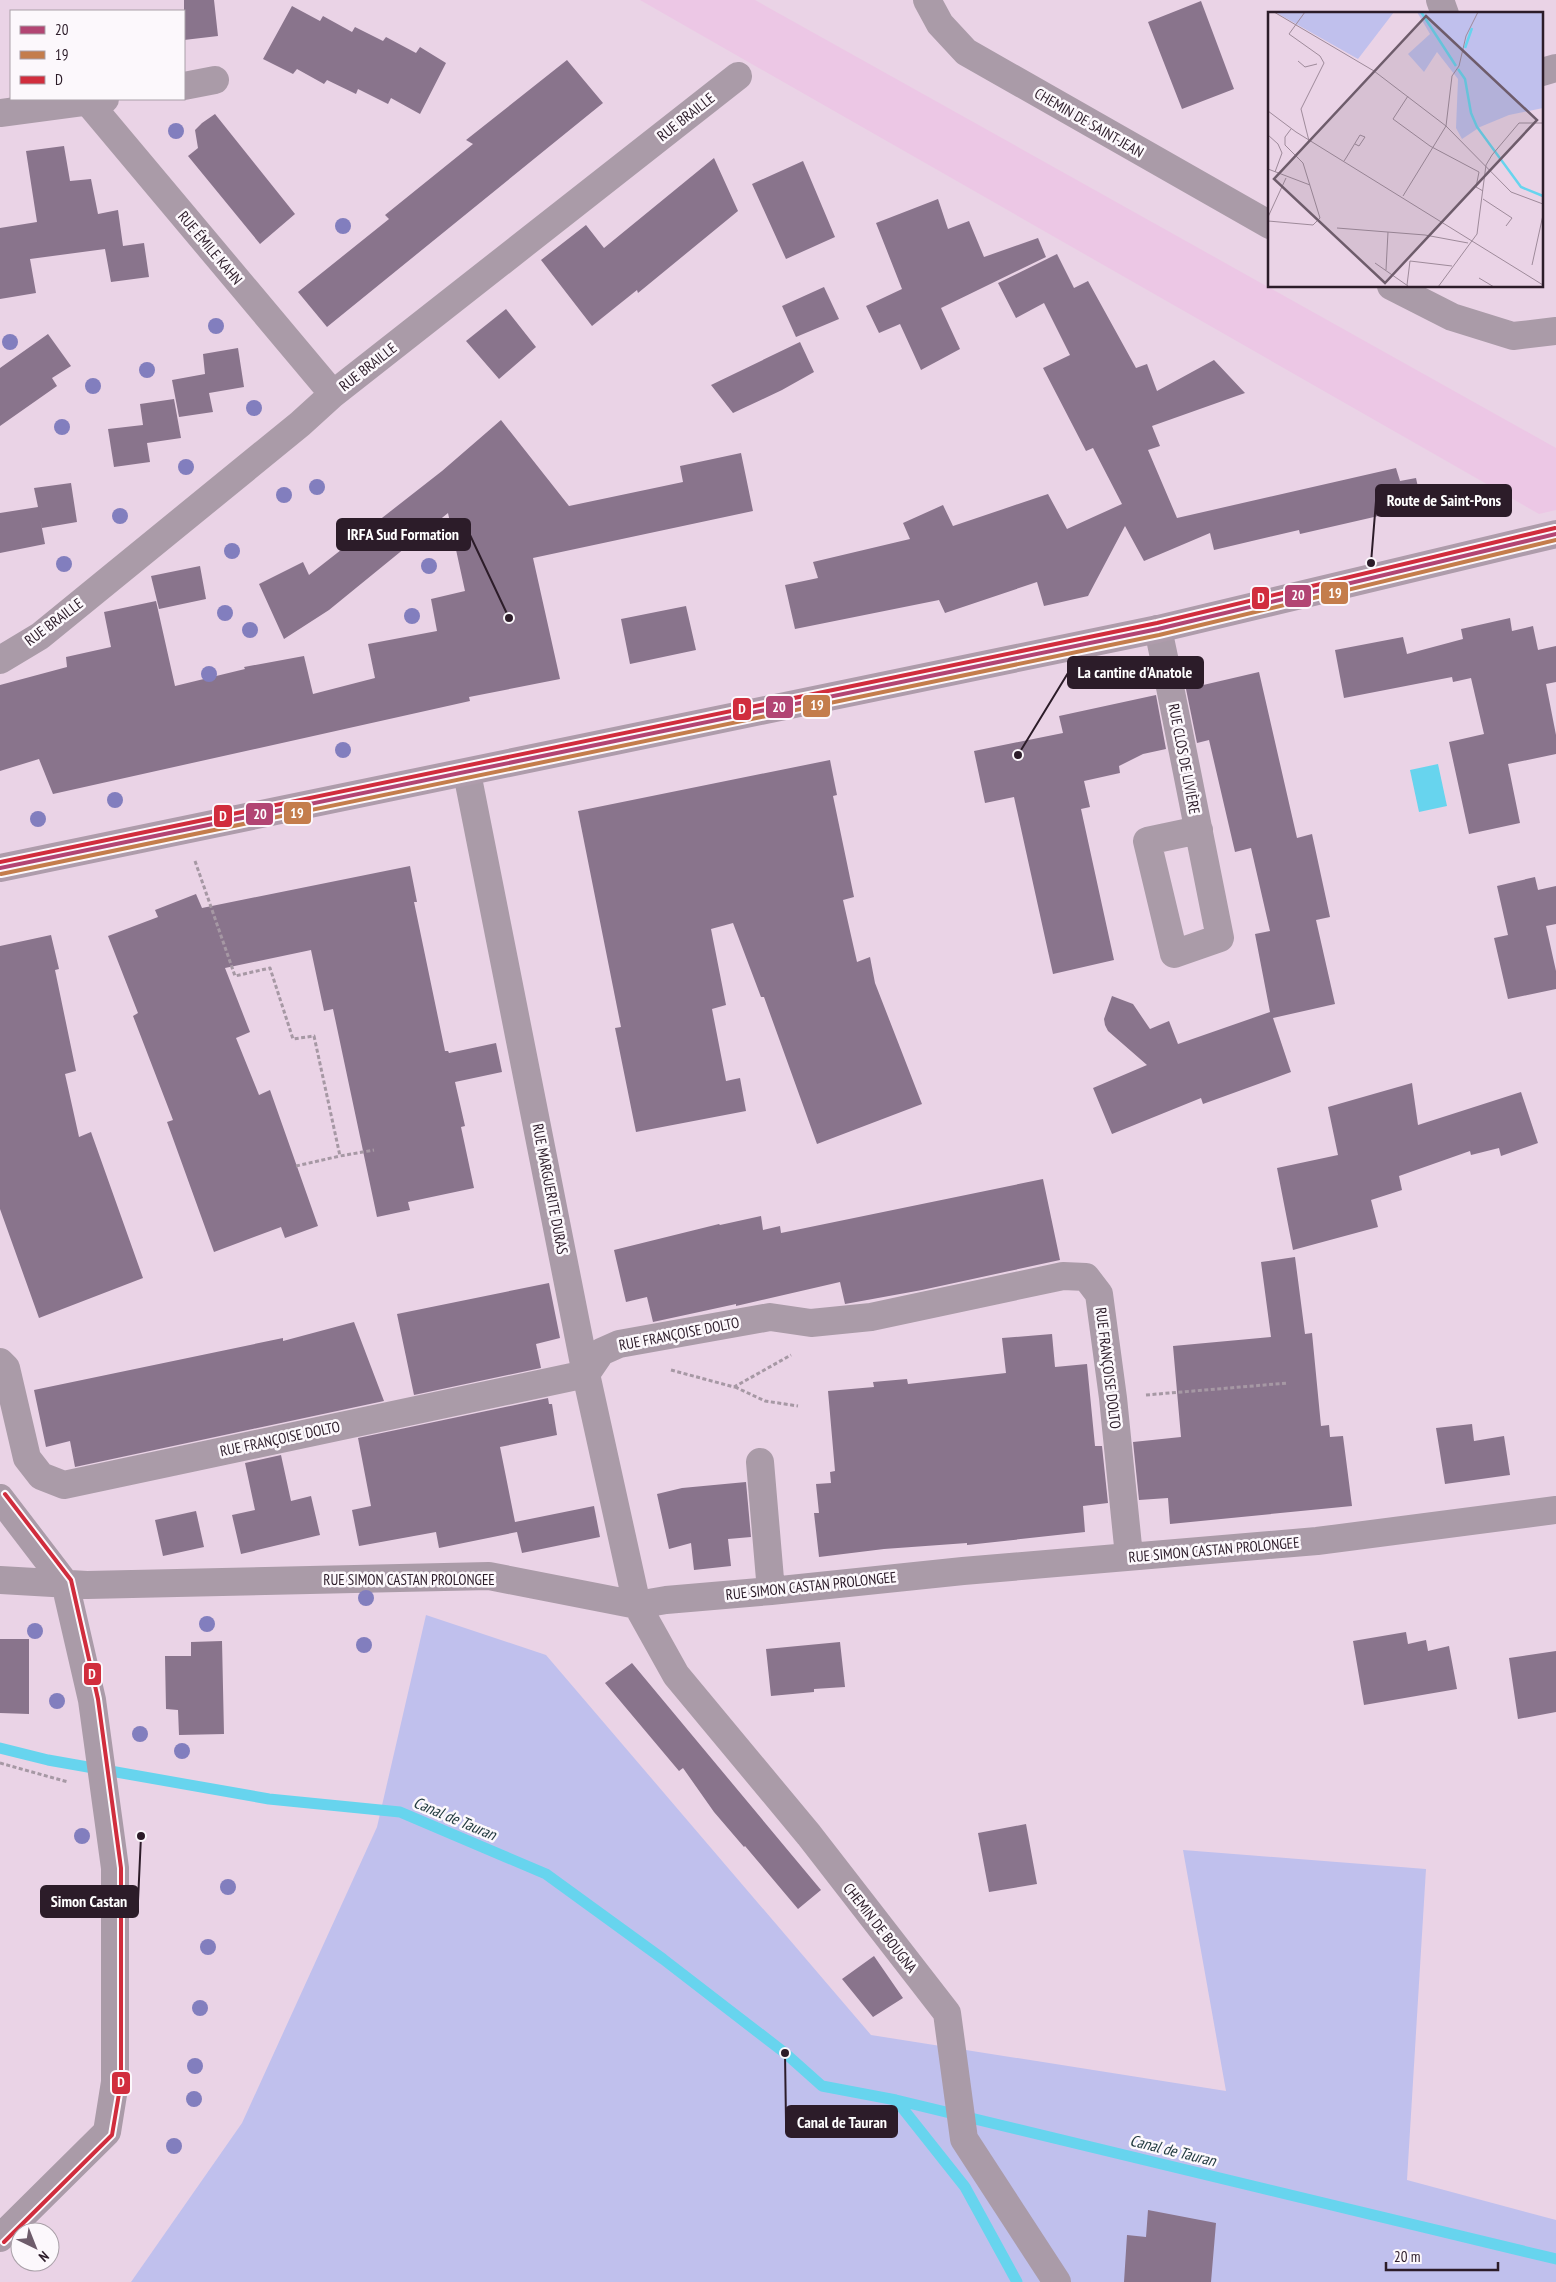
<svg xmlns="http://www.w3.org/2000/svg" width="1556" height="2282" viewBox="0 0 1556 2282" font-family="'PT Sans Narrow',sans-serif">
  <style>
    .built { fill: #ecc7e5 }
    .green { fill: #c0c0ed }
    .water { fill: #67d4ee }
    .lines { fill: none; stroke-linecap: round; stroke-linejoin: round }
    .stream { stroke: #67d4ee; stroke-width: 11 }
    .building { fill: #89748c }
    .path { stroke: #a698a4; stroke-width: 3; stroke-dasharray: 4 2.5; stroke-linecap: butt }
    .minor { stroke: #aa9ba8; stroke-width: 28 }
    .major { stroke: #ae9cab; stroke-width: 28 }
    .bus-1-casing { stroke: #fcf8fc; stroke-width: 8 }
    .bus-2-casing { stroke: #fcf8fc; stroke-width: 8 }
    .bus-3-casing { stroke: #fcf8fc; stroke-width: 8 }
    .bus-1 { stroke: #b24573; stroke-width: 4 }
    .bus-2 { stroke: #c47d4c; stroke-width: 4 }
    .bus-3 { stroke: #d12d3d; stroke-width: 4 }
    .tree { fill: #827ebe }
    .labels { text-anchor: middle; stroke-width: 5; stroke-linejoin: round; paint-order: stroke }
    .street-label { font-size: 15px; fill: #2c1c29; stroke: #fcf8fc }
    .water-label { font-size: 16px; font-style: italic; fill: #223b40; stroke: #fcf8fc }
    .inset-river { fill: none; stroke: #67d4ee; stroke-width: 2.5 }
    .inset-road { fill: none; stroke: #9e8a9a; stroke-width: 1 }
    .view { fill: #6e5c6b; fill-opacity: 0.15; stroke: #6e5c6b; stroke-width: 2.5 }
    .inset-edge { fill: none; stroke: #2c1c29; stroke-width: 2.5 }
    .leader { fill: none; stroke: #2c1c29; stroke-width: 2 }
    .callout-dot { fill: #2c1c29; stroke: #fcf8fc; stroke-width: 2 }
    .callout { fill: #2c1c29; stroke: #2c1c29; stroke-width: 2 }
    .callout-label { font-size: 16px; text-anchor: middle; font-weight: bold; fill: #fff }
    .line-badge { stroke: #fcf8fc; stroke-width: 2 }
    .badge-label { font-size: 14px; text-anchor: middle; font-weight: bold; fill: #fff }
  </style>
  <rect width="100%" height="100%" fill="#ead3e6"/>
  <!-- built -->
  <path class="built" d="M 640,0 L 755,0 L 1556,448 L 1556,510 L 1539,514 Z"/>
  <!-- green -->
  <path class="green" d="M 426,1615 L 546,1655 L 871,2035 L 1226,2091 L 1183,1850 L 1426,1869 L 1407,2180 L 1556,2220 L 1556,2282 L 131,2282 L 242,2123 L 377,1827 Z"/>
  <!-- water -->
  <path class="water" d="M 1438,764 L 1447,806 L 1419,812 L 1410,770 Z"/>
  <g class="lines">
    <!-- stream -->
    <path class="stream" d="M 0,1748 L 48,1760 L 269,1799 L 400,1812 L 546,1874 L 663,1959 L 785,2053 L 822,2086 L 896,2100 L 1556,2259
      M 896,2100 L 965,2187 L 1017,2282"/>
  </g>
  <!-- building -->
  <path class="building" d="M 184,0 L 214,0 L 218,36 L 184,40 Z
    M 1201,1 L 1234,89 L 1182,109 L 1148,22 Z
    M 292,6 L 320,21 L 323,16 L 352,32 L 355,27 L 383,41 L 386,37 L 416,53 L 420,47 L 446,63 L 420,114 L 391,98 L 388,104 L 358,89 L 356,94 L 327,80 L 324,84 L 297,69 L 293,74 L 263,59 Z
    M 567,60 L 603,103 L 327,327 L 298,292 L 389,219 L 385,215 L 473,144 L 466,140 Z
    M 215,114 L 295,214 L 260,244 L 188,156 L 198,148 L 195,130 L 202,123 Z
    M 64,146 L 70,181 L 91,179 L 98,214 L 118,210 L 123,246 L 144,243 L 149,277 L 111,282 L 105,249 L 30,259 L 36,293 L 0,299 L 0,228 L 37,222 L 26,151 Z
    M 714,158 L 738,211 L 638,293 L 637,290 L 592,326 L 541,260 L 586,225 L 604,248 Z
    M 803,161 L 835,237 L 786,259 L 752,184 Z
    M 938,199 L 948,229 L 969,221 L 984,257 L 1038,238 L 1046,257 L 941,308 L 960,349 L 921,370 L 900,324 L 879,333 L 866,306 L 902,289 L 876,223 Z
    M 1057,254 L 1074,288 L 1088,281 L 1136,368 L 1147,364 L 1157,391 L 1214,360 L 1245,393 L 1152,426 L 1160,446 L 1148,450 L 1177,518 L 1396,468 L 1400,481 L 1416,478 L 1422,506 L 1300,534 L 1299,530 L 1214,550 L 1210,533 L 1144,561 L 1125,526 L 1088,596 L 1044,606 L 1037,582 L 945,613 L 939,600 L 795,629 L 785,585 L 818,578 L 813,562 L 910,539 L 903,523 L 943,505 L 953,526 L 1048,494 L 1067,529 L 1122,504 L 1093,448 L 1086,451 L 1043,368 L 1070,355 L 1044,303 L 1016,318 L 998,283 Z
    M 824,287 L 839,319 L 796,337 L 782,306 Z
    M 506,309 L 536,347 L 499,379 L 466,341 Z
    M 48,334 L 71,366 L 52,378 L 57,386 L 0,426 L 0,368 Z
    M 800,342 L 814,372 L 782,390 L 733,413 L 711,385 Z
    M 238,348 L 244,387 L 209,393 L 213,412 L 179,417 L 172,380 L 205,374 L 203,354 Z
    M 174,399 L 181,438 L 147,443 L 150,462 L 114,467 L 108,429 L 143,425 L 140,404 Z
    M 501,420 L 569,506 L 683,482 L 680,466 L 741,453 L 753,511 L 533,558 L 560,679 L 469,697 L 470,701 L 53,794 L 39,759 L 0,771 L 0,685 L 67,667 L 66,657 L 111,647 L 104,612 L 156,601 L 175,686 L 245,669 L 244,667 L 304,656 L 313,694 L 375,678 L 368,644 L 437,631 L 431,599 L 465,591 L 448,513 L 329,610 L 284,639 L 259,584 L 303,562 L 309,575 L 442,471 Z
    M 71,483 L 77,522 L 42,528 L 40,518 L 45,544 L 0,553 L 0,513 L 38,507 L 34,488 Z
    M 200,566 L 206,599 L 159,609 L 151,576 Z
    M 686,606 L 696,650 L 630,664 L 621,619 Z
    M 1510,618 L 1512,631 L 1533,626 L 1538,650 L 1556,646 L 1556,682 L 1546,684 L 1556,735 L 1556,754 L 1508,764 L 1520,823 L 1469,834 L 1449,742 L 1484,734 L 1471,678 L 1453,682 L 1452,677 L 1344,698 L 1335,650 L 1403,637 L 1407,654 L 1463,639 L 1461,629 Z
    M 1259,672 L 1297,838 L 1312,834 L 1330,917 L 1316,920 L 1335,1004 L 1273,1018 L 1291,1072 L 1203,1104 L 1201,1098 L 1112,1134 L 1093,1088 L 1147,1065 L 1108,1031 L 1105,1025 L 1104,1019 L 1112,996 L 1133,1004 L 1150,1029 L 1169,1021 L 1178,1044 L 1270,1012 L 1255,934 L 1270,931 L 1251,848 L 1235,852 L 1209,740 L 1197,743 L 1186,689 Z
    M 1156,695 L 1166,749 L 1143,754 L 1119,766 L 1120,773 L 1084,781 L 1090,807 L 1081,809 L 1114,960 L 1053,974 L 1014,797 L 985,803 L 974,751 L 1063,733 L 1059,716 Z
    M 830,760 L 837,795 L 833,796 L 854,897 L 843,900 L 857,962 L 870,957 L 875,983 L 922,1104 L 817,1144 L 764,997 L 761,997 L 733,923 L 711,929 L 726,1005 L 712,1009 L 726,1081 L 740,1078 L 746,1111 L 636,1132 L 615,1028 L 621,1027 L 578,811 Z
    M 410,866 L 417,902 L 414,902 L 445,1051 L 448,1051 L 449,1053 L 496,1043 L 502,1072 L 455,1082 L 465,1126 L 461,1127 L 474,1188 L 408,1202 L 410,1210 L 377,1217 L 333,1009 L 324,1011 L 311,950 L 225,968 L 250,1032 L 236,1038 L 259,1095 L 270,1090 L 318,1226 L 285,1238 L 281,1227 L 214,1252 L 167,1122 L 173,1120 L 133,1016 L 138,1013 L 108,936 L 158,917 L 155,910 L 196,894 L 202,908 Z
    M 1535,877 L 1538,890 L 1556,886 L 1556,924 L 1546,926 L 1556,971 L 1556,989 L 1508,999 L 1494,938 L 1508,935 L 1497,886 Z
    M 51,935 L 59,969 L 55,970 L 76,1071 L 65,1074 L 79,1137 L 91,1132 L 143,1278 L 39,1318 L 0,1209 L 0,946 Z
    M 1412,1083 L 1418,1125 L 1521,1092 L 1538,1143 L 1501,1156 L 1499,1148 L 1471,1155 L 1470,1151 L 1399,1176 L 1402,1190 L 1371,1200 L 1378,1227 L 1293,1250 L 1277,1168 L 1338,1155 L 1328,1107 Z
    M 1043,1179 L 1060,1260 L 922,1290 L 845,1304 L 840,1282 L 736,1306 L 736,1304 L 653,1322 L 647,1297 L 626,1302 L 614,1250 L 719,1224 L 720,1225 L 761,1216 L 763,1230 L 780,1226 L 781,1233 Z
    M 1295,1257 L 1305,1334 L 1312,1333 L 1321,1426 L 1329,1425 L 1330,1437 L 1343,1436 L 1352,1506 L 1170,1524 L 1168,1498 L 1139,1500 L 1133,1442 L 1181,1437 L 1173,1346 L 1271,1337 L 1261,1262 Z
    M 549,1283 L 560,1338 L 536,1344 L 541,1368 L 414,1395 L 397,1314 Z
    M 354,1322 L 384,1401 L 75,1467 L 70,1441 L 46,1447 L 34,1390 L 283,1338 L 283,1341 Z
    M 1052,1334 L 1055,1367 L 1087,1364 L 1095,1446 L 1102,1446 L 1108,1503 L 1083,1506 L 1085,1532 L 967,1545 L 967,1543 L 884,1549 L 819,1557 L 814,1513 L 819,1513 L 816,1484 L 831,1483 L 830,1472 L 835,1471 L 828,1391 L 874,1387 L 873,1382 L 907,1379 L 908,1384 L 1006,1373 L 1002,1338 Z
    M 548,1398 L 549,1404 L 552,1404 L 557,1435 L 500,1447 L 515,1522 L 594,1506 L 600,1537 L 522,1553 L 517,1532 L 439,1548 L 436,1532 L 359,1546 L 352,1510 L 371,1506 L 358,1438 Z
    M 1472,1424 L 1474,1441 L 1504,1436 L 1510,1475 L 1445,1484 L 1436,1428 Z
    M 281,1455 L 291,1501 L 311,1496 L 320,1535 L 241,1554 L 232,1515 L 255,1510 L 245,1463 Z
    M 746,1482 L 751,1537 L 728,1539 L 731,1566 L 694,1570 L 691,1543 L 669,1549 L 657,1494 L 682,1488 Z
    M 196,1511 L 204,1547 L 163,1556 L 155,1520 Z
    M 1406,1632 L 1408,1644 L 1426,1640 L 1428,1651 L 1449,1646 L 1457,1689 L 1364,1705 L 1353,1641 Z
    M 0,1639 L 29,1639 L 29,1714 L 0,1713 Z
    M 222,1641 L 224,1734 L 179,1735 L 178,1710 L 166,1709 L 165,1656 L 191,1656 L 191,1642 Z
    M 840,1642 L 845,1687 L 814,1689 L 814,1692 L 771,1696 L 766,1649 Z
    M 1556,1651 L 1556,1712 L 1518,1719 L 1509,1658 Z
    M 632,1663 L 821,1890 L 798,1909 L 745,1846 L 744,1847 L 714,1812 L 683,1768 L 679,1771 L 605,1683 Z
    M 1026,1824 L 1037,1884 L 989,1892 L 978,1833 Z
    M 874,1956 L 903,1998 L 873,2017 L 842,1979 Z
    M 1148,2210 L 1216,2223 L 1211,2282 L 1124,2282 L 1127,2235 L 1146,2237 Z"/>
  <g class="lines">
    <!-- path -->
    <path class="path" d="M 195,861 L 235,976 L 270,968 L 293,1039 L 314,1036 L 340,1156 L 374,1150
      M 296,1166 L 340,1156
      M 671,1370 L 734,1387 L 791,1355
      M 735,1387 L 765,1401 L 798,1406
      M 1146,1395 L 1288,1383
      M 0,1763 L 68,1782"/>
    <!-- minor -->
    <path class="minor" d="M 927,0 L 940,24 L 966,52 L 1270,225
      M 1440,0 L 1445,14
      M 1542,72 L 1556,68
      M 184,86 L 215,80
      M 88,102 L 333,394
      M 0,113 L 105,99
      M 1391,286 L 1452,317 L 1513,336 L 1556,331
      M 1158,629 L 1165,662 L 1220,938 L 1174,954 L 1147,841 L 1199,830
      M 0,660 L 40,636 L 300,424 L 333,394 L 738,76
      M 467,773 L 586,1374 L 637,1605 L 676,1675 L 809,1835 L 947,2013 L 964,2139 L 1057,2282
      M 0,1362 L 6,1368 L 27,1458 L 41,1476 L 64,1485 L 586,1374 L 601,1352 L 619,1344 L 770,1317 L 811,1323 L 871,1317 L 1063,1276 L 1086,1277 L 1099,1294 L 1113,1398 L 1129,1556
      M 760,1462 L 771,1591
      M 0,1498 L 65,1583 L 92,1700 L 115,1868 L 115,2082 L 107,2132 L 0,2238
      M 0,1580 L 87,1585 L 489,1576 L 637,1605 L 666,1600 L 771,1591 L 963,1571 L 1317,1541 L 1556,1510"/>
    <!-- major -->
    <path class="major" d="M 0,868 L 1158,629 L 1556,534"/>
    <!-- bus-1 casing -->
    <g class="bus-1-casing">
      <path id="bus-1" d="M 0,868 L 1158,629 L 1556,534"/>
    </g>
    <!-- bus-2 casing -->
    <g class="bus-2-casing">
      <path id="bus-2" d="M 1,874 L 1159,635 L 1556,540"/>
    </g>
    <!-- bus-3 casing -->
    <g class="bus-3-casing">
      <path id="bus-3" d="M 0,862 L 1157,623 L 1555,528
        M 4,2242 L 112,2135 L 121,2082 L 121,1868 L 98,1699 L 71,1580 L 5,1494"/>
    </g>
    <!-- bus-1 -->
    <use href="#bus-1" class="bus-1"/>
    <!-- bus-2 -->
    <use href="#bus-2" class="bus-2"/>
    <!-- bus-3 -->
    <use href="#bus-3" class="bus-3"/>
  </g>
  <!-- trees -->
  <g class="tree">
    <circle cx="176" cy="131" r="8"/>
    <circle cx="343" cy="226" r="8"/>
    <circle cx="216" cy="326" r="8"/>
    <circle cx="10" cy="342" r="8"/>
    <circle cx="147" cy="370" r="8"/>
    <circle cx="93" cy="386" r="8"/>
    <circle cx="254" cy="408" r="8"/>
    <circle cx="62" cy="427" r="8"/>
    <circle cx="186" cy="467" r="8"/>
    <circle cx="317" cy="487" r="8"/>
    <circle cx="284" cy="495" r="8"/>
    <circle cx="120" cy="516" r="8"/>
    <circle cx="232" cy="551" r="8"/>
    <circle cx="64" cy="564" r="8"/>
    <circle cx="429" cy="566" r="8"/>
    <circle cx="225" cy="613" r="8"/>
    <circle cx="412" cy="616" r="8"/>
    <circle cx="250" cy="630" r="8"/>
    <circle cx="209" cy="674" r="8"/>
    <circle cx="343" cy="750" r="8"/>
    <circle cx="115" cy="800" r="8"/>
    <circle cx="38" cy="819" r="8"/>
    <circle cx="366" cy="1598" r="8"/>
    <circle cx="207" cy="1624" r="8"/>
    <circle cx="35" cy="1631" r="8"/>
    <circle cx="364" cy="1645" r="8"/>
    <circle cx="57" cy="1701" r="8"/>
    <circle cx="140" cy="1734" r="8"/>
    <circle cx="182" cy="1751" r="8"/>
    <circle cx="82" cy="1836" r="8"/>
    <circle cx="228" cy="1887" r="8"/>
    <circle cx="208" cy="1947" r="8"/>
    <circle cx="200" cy="2008" r="8"/>
    <circle cx="195" cy="2066" r="8"/>
    <circle cx="194" cy="2099" r="8"/>
    <circle cx="174" cy="2146" r="8"/>
  </g>
  <g class="labels">
    <!-- street labels -->
    <g class="street-label">
      <text transform="translate(686 117) rotate(-38)" y="5">RUE BRAILLE</text>
      <text transform="translate(1089 123) rotate(30)" y="5">CHEMIN DE SAINT-JEAN</text>
      <text transform="translate(210 248) rotate(50)" y="5">RUE ÉMILE KAHN</text>
      <text transform="translate(368 367) rotate(-38)" y="5">RUE BRAILLE</text>
      <text transform="translate(54 622) rotate(-37)" y="5">RUE BRAILLE</text>
      <text transform="translate(1184 759) rotate(79)" y="5">RUE CLOS DE LIVIÈRE</text>
      <text transform="translate(550 1189) rotate(79)" y="5">RUE MARGUERITE DURAS</text>
      <text transform="translate(679 1334) rotate(-11)" y="5">RUE FRANÇOISE DOLTO</text>
      <text transform="translate(1108 1368) rotate(83)" y="5">RUE FRANÇOISE DOLTO</text>
      <text transform="translate(280 1439) rotate(-12)" y="5">RUE FRANÇOISE DOLTO</text>
      <text transform="translate(1214 1550) rotate(-5)" y="5">RUE SIMON CASTAN PROLONGEE</text>
      <text x="409" y="1585">RUE SIMON CASTAN PROLONGEE</text>
      <text transform="translate(811 1586) rotate(-6)" y="5">RUE SIMON CASTAN PROLONGEE</text>
      <text transform="translate(880 1928) rotate(52)" y="5">CHEMIN DE BOUGNA</text>
    </g>
    <!-- water labels -->
    <g class="water-label">
      <text transform="translate(455 1818) rotate(23)" y="6">Canal de Tauran</text>
      <text transform="translate(1173 2150) rotate(14)" y="6">Canal de Tauran</text>
    </g>
  </g>
  <!-- overview -->
  <g transform="translate(1268 12)">
    <rect width="275" height="275" fill="#ead3e6"/>
    <path d="M 7,0 L 126,0 L 90,47 ZM 149,0 L 275,0 L 275,96 L 241,103 L 212,115 L 194,127 L 188,116 L 190,67 L 169,40 L 156,60 L 140,42 L 162,22 Z" fill="#c0c0ed"/>
    <path class="inset-river" d="M 153,0 L 188,54M 197,36 L 204,16M 190,57 L 197,67 L 203,101 L 209,115 L 253,175 L 275,184"/>
    <path class="inset-road" d="M 6,0 L 106,59 L 178,114 L 243,180 L 275,192M 37,0 L 21,22 L 52,44 L 56,51 L 33,97 L 41,129M 30,49 L 37,55 L 49,52M 140,84 L 125,107 L 162,134 L 211,160 L 208,175 L 215,179M 0,99 L 28,120 L 275,273M 0,123 L 10,132 L 14,141 L 7,160M 76,149 L 78,146 L 92,123 L 97,125 L 91,134 L 87,132M 0,157 L 42,173M 135,184 L 178,114 L 184,64 L 191,54 L 198,24 L 210,0M 215,187 L 244,206 L 238,214M 0,205 L 18,166M 0,209 L 45,213 L 52,206 L 35,151 L 17,133 L 17,125 L 23,117M 69,216 L 157,223 L 200,231M 107,251 L 140,274M 264,253 L 275,203M 118,258 L 120,220M 211,266 L 226,275M 139,273 L 142,249 L 184,254M 170,275 L 209,222 L 218,153 L 224,143 L 251,111 L 275,111"/>
    <path class="view" d="M 158,4 L 269,108 L 117,271 L 6,167 Z"/>
    <rect width="275" height="275" class="inset-edge"/>
  </g>
  <!-- callouts -->
  <path class="leader" d="M1371 563L1376 501M509 618L470 535M1018 755L1068 673M141 1836L138 1901M785 2053L786 2122"/>
  <g class="callout-dot">
    <circle cx="1371" cy="563" r="5"/>
    <circle cx="509" cy="618" r="5"/>
    <circle cx="1018" cy="755" r="5"/>
    <circle cx="141" cy="1836" r="5"/>
    <circle cx="785" cy="2053" r="5"/>
  </g>
  <g class="callout">
    <rect x="1376" y="485" width="135" height="31" rx="5"/>
    <rect x="337" y="519" width="133" height="31" rx="5"/>
    <rect x="1068" y="657" width="135" height="31" rx="5"/>
    <rect x="41" y="1886" width="97" height="31" rx="5"/>
    <rect x="786" y="2106" width="111" height="31" rx="5"/>
  </g>
  <g class="callout-label">
    <text x="1444" y="506">Route de Saint-Pons</text>
    <text x="403" y="540">IRFA Sud Formation</text>
    <text x="1135" y="678">La cantine d'Anatole</text>
    <text x="89" y="1907">Simon Castan</text>
    <text x="842" y="2128">Canal de Tauran</text>
  </g>
  <g class="line-badge">
    <rect x="1320" y="581" width="29" height="24" rx="5" fill="#c47d4c"/>
    <rect x="1284" y="584" width="28" height="24" rx="5" fill="#b24573"/>
    <rect x="1251" y="586" width="19" height="24" rx="5" fill="#d12d3d"/>
    <rect x="802" y="694" width="29" height="24" rx="5" fill="#c47d4c"/>
    <rect x="765" y="695" width="29" height="24" rx="5" fill="#b24573"/>
    <rect x="732" y="697" width="20" height="24" rx="5" fill="#d12d3d"/>
    <rect x="283" y="801" width="29" height="24" rx="5" fill="#c47d4c"/>
    <rect x="245" y="802" width="29" height="24" rx="5" fill="#b24573"/>
    <rect x="213" y="804" width="20" height="24" rx="5" fill="#d12d3d"/>
    <rect x="83" y="1662" width="19" height="24" rx="5" fill="#d12d3d"/>
    <rect x="111" y="2071" width="20" height="24" rx="5" fill="#d12d3d"/>
  </g>
  <g class="badge-label">
    <text x="1335" y="598">19</text>
    <text x="1298" y="600">20</text>
    <text x="1261" y="603">D</text>
    <text x="817" y="710">19</text>
    <text x="779" y="712">20</text>
    <text x="742" y="714">D</text>
    <text x="297" y="818">19</text>
    <text x="260" y="819">20</text>
    <text x="223" y="821">D</text>
    <text x="92" y="1679">D</text>
    <text x="121" y="2087">D</text>
  </g>
  <!-- legend -->
  <rect x="10" y="10" width="175" height="90" fill="#fcf8fc" stroke="#a9a0a8"/>
  <rect x="20" y="26" width="25" height="8" fill="#b24573" stroke="#a9a0a8"/>
  <text x="55" y="35" font-size="15" fill="#2c1c29">20</text>
  <rect x="20" y="51" width="25" height="8" fill="#c47d4c" stroke="#a9a0a8"/>
  <text x="55" y="60" font-size="15" fill="#2c1c29">19</text>
  <rect x="20" y="76" width="25" height="8" fill="#d12d3d" stroke="#a9a0a8"/>
  <text x="55" y="85" font-size="15" fill="#2c1c29">D</text>
  <!-- north arrow -->
  <g transform="translate(35 2247) rotate(137)"><circle r="24" fill="#fcf8fc" stroke="#a9a0a8"/>
  <path d="M0-4L9 19L0 12L-9 19Z" fill="#6e5c6b"/>
  <text y="-8" font-size="14" font-weight="bold" text-anchor="middle" fill="#2c1c29">N</text>
  </g>
  <!-- scale -->
  <path d="M1386 2262v8h112v-8" fill="none" stroke="#2c1c29" stroke-width="2.5"/>
  <text x="1394" y="2262" font-size="15" fill="#2c1c29" stroke="#fcf8fc" stroke-width="4" paint-order="stroke">20 m</text>
</svg>
